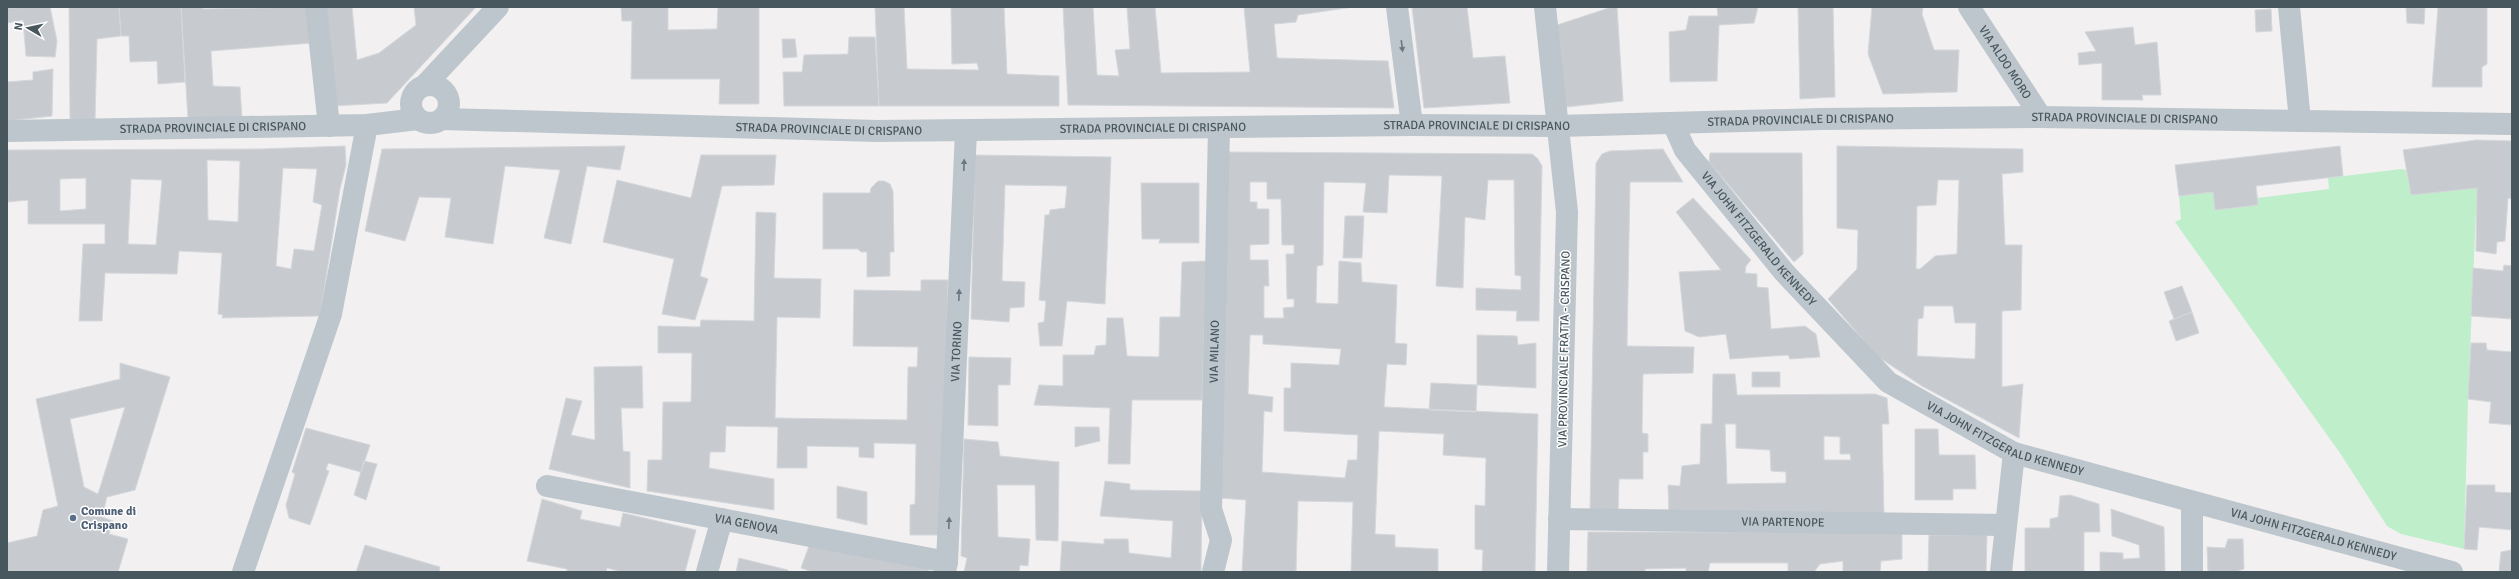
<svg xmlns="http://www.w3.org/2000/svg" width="2519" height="579" viewBox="0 0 2519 579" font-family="Signika,sans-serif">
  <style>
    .green { fill: #bfeecb }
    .building { fill: #c7cbcf; stroke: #d4d7db; fill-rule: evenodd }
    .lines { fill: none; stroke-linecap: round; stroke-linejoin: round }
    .minor { stroke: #bcc6cc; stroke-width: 22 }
    .oneway { fill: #6b787e }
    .service-dot { fill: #5c6f8a; stroke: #fff; stroke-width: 1.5 }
    .labels { text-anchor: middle; stroke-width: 3; stroke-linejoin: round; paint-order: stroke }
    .street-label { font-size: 12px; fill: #48565d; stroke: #fff }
    .service-label { font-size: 12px; font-weight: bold; fill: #4e5e75; stroke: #fff; text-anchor: start }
  </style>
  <rect width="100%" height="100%" fill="#f2f0f0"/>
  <!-- green -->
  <path class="green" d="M 2401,169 L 2406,170 L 2411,195 L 2477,188 L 2468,399 L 2464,549 L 2401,534 L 2387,526 L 2340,453 L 2175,222 L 2181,219 L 2179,196 L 2213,192 L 2215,210 L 2258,205 L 2257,198 L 2329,189 L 2328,178 Z"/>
  <!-- building -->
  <path class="building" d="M 50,7 L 57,41 L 55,57 L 26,56 L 23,20 L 7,23 L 7,8 Z
    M 69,7 L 119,7 L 121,36 L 97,39 L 95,121 L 70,119 Z
    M 119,7 L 181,7 L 185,82 L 158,84 L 157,61 L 130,62 L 129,36 L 121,36 Z
    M 181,7 L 203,7 L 203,9 L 309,7 L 312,43 L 211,51 L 213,86 L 240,87 L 242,119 L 188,119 Z
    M 323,7 L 352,7 L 357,60 L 379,53 L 416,25 L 414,7 L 476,7 L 387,103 L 333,106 Z
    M 621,7 L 668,7 L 668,30 L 717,29 L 718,7 L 759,7 L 759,104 L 719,104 L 720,79 L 631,79 L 632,21 L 622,21 Z
    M 875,7 L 904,7 L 907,69 L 979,70 L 977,63 L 952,64 L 951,7 L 1004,7 L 1007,74 L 1059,76 L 1059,106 L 879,106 Z
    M 1063,7 L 1093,7 L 1097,75 L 1119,76 L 1115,50 L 1130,49 L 1127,7 L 1155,7 L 1161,73 L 1250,72 L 1244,7 L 1353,7 L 1298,15 L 1296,22 L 1274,24 L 1277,58 L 1388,61 L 1394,108 L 1068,105 Z
    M 1412,7 L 1467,7 L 1473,58 L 1505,56 L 1510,103 L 1424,108 Z
    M 1612,7 L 1617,7 L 1623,101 L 1566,107 L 1557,25 Z
    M 1717,7 L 1758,7 L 1754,23 L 1719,25 L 1717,81 L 1670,82 L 1669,32 L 1686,30 L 1689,16 L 1718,16 Z
    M 1798,7 L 1833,7 L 1835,97 L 1800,99 Z
    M 1872,7 L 1923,7 L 1922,14 L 1934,50 L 1959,50 L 1957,92 L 1883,94 L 1868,54 Z
    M 2406,7 L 2425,8 L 2424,24 L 2407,23 Z
    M 2438,7 L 2487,7 L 2487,64 L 2482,67 L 2482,87 L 2432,87 Z
    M 2271,9 L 2272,31 L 2256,32 L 2255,10 Z
    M 2133,27 L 2135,45 L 2157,42 L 2161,95 L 2142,95 L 2143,100 L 2102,100 L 2102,63 L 2079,65 L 2078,53 L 2096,51 L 2085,32 Z
    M 849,37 L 875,37 L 879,106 L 784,106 L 783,72 L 802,72 L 804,55 L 848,54 Z
    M 782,39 L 795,39 L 797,57 L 783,58 Z
    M 53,69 L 52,116 L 7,121 L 7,82 L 33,80 L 33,72 Z
    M 2476,140 L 2512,141 L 2512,199 L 2508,198 L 2505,241 L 2497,242 L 2496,254 L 2476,251 L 2477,188 L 2411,195 L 2403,150 Z
    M 345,146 L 346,165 L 340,189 L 320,316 L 222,318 L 223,315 L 218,314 L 222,253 L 179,251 L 177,274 L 105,273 L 102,321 L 79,321 L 83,244 L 105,244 L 105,224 L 28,224 L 28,200 L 8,202 L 7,150 L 260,149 ZM 207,160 L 240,161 L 238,222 L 208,220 ZM 283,168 L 317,169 L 313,202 L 322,205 L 314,251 L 294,249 L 291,269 L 276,266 ZM 86,178 L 86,209 L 60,211 L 60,179 ZM 131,179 L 162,180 L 156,245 L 128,244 Z
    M 625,146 L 620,170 L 587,166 L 571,244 L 544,238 L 560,170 L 505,166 L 493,244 L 445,237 L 451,198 L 419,197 L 405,241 L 365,231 L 382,149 Z
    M 1837,146 L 2023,149 L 2023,172 L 2002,174 L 2005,245 L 2022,245 L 2021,310 L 2002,311 L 2002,387 L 2023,384 L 2019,438 L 1922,386 L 1877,356 L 1828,299 L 1857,269 L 1858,230 L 1837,228 ZM 1938,180 L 1959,180 L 1957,254 L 1935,256 L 1920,269 L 1916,269 L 1917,206 L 1936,205 ZM 1924,306 L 1953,306 L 1955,323 L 1976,323 L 1975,359 L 1917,356 L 1918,319 L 1923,318 Z
    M 2340,146 L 2343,176 L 2256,186 L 2258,205 L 2215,210 L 2213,192 L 2179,196 L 2175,165 Z
    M 1663,149 L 1683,182 L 1630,182 L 1627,346 L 1694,347 L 1693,373 L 1643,374 L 1642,433 L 1648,434 L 1648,452 L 1643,452 L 1643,479 L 1619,479 L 1618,514 L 1590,511 L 1596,163 L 1602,154 L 1610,151 Z
    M 1227,152 L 1532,154 L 1538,159 L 1542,166 L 1539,321 L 1516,321 L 1517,311 L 1476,310 L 1476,288 L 1521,290 L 1521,276 L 1515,275 L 1514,180 L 1488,180 L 1485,220 L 1465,217 L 1463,288 L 1436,286 L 1442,176 L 1389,175 L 1387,213 L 1363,212 L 1366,183 L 1324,182 L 1323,265 L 1317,266 L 1316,303 L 1338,304 L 1339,261 L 1361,263 L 1362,282 L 1397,285 L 1395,343 L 1407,344 L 1406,365 L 1387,364 L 1384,407 L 1538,414 L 1535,572 L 1482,572 L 1483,550 L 1475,549 L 1475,505 L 1485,506 L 1486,458 L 1443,455 L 1444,434 L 1379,431 L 1375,534 L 1395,535 L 1395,547 L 1438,549 L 1438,572 L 1351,572 L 1353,502 L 1298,501 L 1296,572 L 1242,572 L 1246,500 L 1220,498 ZM 1250,182 L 1267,182 L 1267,199 L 1281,199 L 1282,245 L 1294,245 L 1294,254 L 1286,254 L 1287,299 L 1294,299 L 1294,307 L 1283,308 L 1284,318 L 1264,318 L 1264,286 L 1269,286 L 1268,260 L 1250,260 L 1250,245 L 1269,244 L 1269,209 L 1257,209 L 1257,202 L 1250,202 ZM 1250,335 L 1263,335 L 1263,344 L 1341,349 L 1339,365 L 1291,363 L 1291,388 L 1284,388 L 1284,431 L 1358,435 L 1357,460 L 1348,460 L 1345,478 L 1262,472 L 1264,411 L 1272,412 L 1273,397 L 1248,394 Z
    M 1710,153 L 1802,153 L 1803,254 L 1794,262 L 1709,162 Z
    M 701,155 L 776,155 L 774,185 L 722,186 L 700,276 L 708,279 L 695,320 L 662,314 L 674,259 L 603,242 L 617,180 L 691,198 Z
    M 975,155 L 1111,157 L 1105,304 L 1067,301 L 1062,346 L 1040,346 L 1038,323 L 1044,322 L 1046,301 L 1039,300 L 1045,215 L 1049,215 L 1050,210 L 1065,208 L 1067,186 L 1005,185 L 1002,281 L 1025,282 L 1024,307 L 1010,308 L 1009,322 L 971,319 Z
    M 878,181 L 884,181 L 890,184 L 893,191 L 894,252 L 890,252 L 890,276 L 867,277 L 867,252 L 861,252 L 858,249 L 823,249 L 823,193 L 870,193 L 871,188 Z
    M 1141,183 L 1199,183 L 1199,243 L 1159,243 L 1160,239 L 1142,239 Z
    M 1693,198 L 1751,260 L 1746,266 L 1745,273 L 1757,274 L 1757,287 L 1768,288 L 1771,329 L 1805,326 L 1816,334 L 1820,357 L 1790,359 L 1788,355 L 1730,359 L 1726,334 L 1699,337 L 1685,331 L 1679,272 L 1721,270 L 1676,212 Z
    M 756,212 L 776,213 L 774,278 L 821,279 L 820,318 L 777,317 L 775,418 L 907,420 L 908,367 L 917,367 L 918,347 L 853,346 L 854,290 L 921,291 L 921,280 L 948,280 L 943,535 L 910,535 L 910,505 L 915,504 L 916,444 L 874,443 L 874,458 L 859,457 L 859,447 L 807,446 L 807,468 L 777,468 L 778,427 L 726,426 L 725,452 L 710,452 L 709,468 L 774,479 L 774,510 L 647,491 L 648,460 L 662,460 L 663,402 L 691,402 L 692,353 L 658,353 L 658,326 L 700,327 L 701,320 L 754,321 Z
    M 1345,216 L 1364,216 L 1362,258 L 1343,258 Z
    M 1206,261 L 1202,400 L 1132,400 L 1130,464 L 1108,464 L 1110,408 L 1034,405 L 1039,385 L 1063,386 L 1063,355 L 1094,355 L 1096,346 L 1106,345 L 1107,318 L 1123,318 L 1127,356 L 1159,357 L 1160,317 L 1180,317 L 1182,262 Z
    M 2504,265 L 2512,266 L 2512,319 L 2471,316 L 2473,268 L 2503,271 Z
    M 2182,286 L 2192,312 L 2174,319 L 2164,292 Z
    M 2192,312 L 2199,333 L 2176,341 L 2169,321 Z
    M 1477,335 L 1517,336 L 1518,345 L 1536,343 L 1536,388 L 1477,385 Z
    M 2471,343 L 2486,343 L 2487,350 L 2512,352 L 2512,425 L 2489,423 L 2491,402 L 2468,399 Z
    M 969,357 L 1011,358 L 1010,385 L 998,385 L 998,426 L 968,425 Z
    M 120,363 L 170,377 L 135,490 L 107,497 L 102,517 L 113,521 L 109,534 L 128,539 L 118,572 L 7,572 L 7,543 L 37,536 L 43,510 L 58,506 L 36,399 L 120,379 ZM 125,407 L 98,494 L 84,487 L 70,419 Z
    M 642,366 L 643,408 L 621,408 L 623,451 L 630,452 L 630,488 L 549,469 L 566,398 L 582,401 L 571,435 L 595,440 L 594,367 Z
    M 1752,372 L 1780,372 L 1780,387 L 1752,387 Z
    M 1713,374 L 1735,374 L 1737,395 L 1875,394 L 1887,398 L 1889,424 L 1882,424 L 1884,515 L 1669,515 L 1668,485 L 1680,486 L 1682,466 L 1700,464 L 1701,424 L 1712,424 ZM 1725,424 L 1736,424 L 1736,448 L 1770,450 L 1771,471 L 1786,472 L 1786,483 L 1727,484 ZM 1824,436 L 1840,437 L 1840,454 L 1850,454 L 1851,460 L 1824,460 Z
    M 1431,383 L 1477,385 L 1476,412 L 1429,410 Z
    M 1075,427 L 1099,427 L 1100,441 L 1075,447 Z
    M 306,428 L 370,445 L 361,472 L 328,463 L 326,470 L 329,471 L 310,525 L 289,518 L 286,505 L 295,474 L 292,472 Z
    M 1915,429 L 1938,429 L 1939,455 L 1975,455 L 1976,489 L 1953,489 L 1953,500 L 1915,500 Z
    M 964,439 L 998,442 L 1000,456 L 1059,462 L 1058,541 L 1036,540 L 1035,485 L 997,485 L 998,537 L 1030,539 L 1028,566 L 1020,565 L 1019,572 L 964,572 L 967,558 L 961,556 Z
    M 364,461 L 377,464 L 366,500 L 354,495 Z
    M 1105,481 L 1130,484 L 1130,490 L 1202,491 L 1201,572 L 1060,572 L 1062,541 L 1104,544 L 1104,539 L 1128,539 L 1129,553 L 1171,558 L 1173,521 L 1100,516 Z
    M 2467,485 L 2495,485 L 2495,492 L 2512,493 L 2512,530 L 2479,527 L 2477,550 L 2464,549 Z
    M 837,486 L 867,492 L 867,525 L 837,518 Z
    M 2070,495 L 2099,504 L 2100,532 L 2084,532 L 2084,572 L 2025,572 L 2025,528 L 2050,528 L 2050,519 L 2058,517 L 2060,496 Z
    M 542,499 L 582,511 L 580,519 L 620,527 L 623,513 L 696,530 L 685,572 L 622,572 L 607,568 L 606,572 L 567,572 L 567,569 L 527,561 Z
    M 2111,509 L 2164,527 L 2165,572 L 2100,572 L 2100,552 L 2123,553 L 2123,559 L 2140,558 L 2139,545 L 2112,536 Z
    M 1588,532 L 1902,532 L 1902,559 L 1881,561 L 1880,572 L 1843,572 L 1843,561 L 1820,564 L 1814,572 L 1788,572 L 1788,563 L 1710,563 L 1708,572 L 1686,572 L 1686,568 L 1645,569 L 1645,572 L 1587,572 Z
    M 1929,535 L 1987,535 L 1986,572 L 1928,572 Z
    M 2228,539 L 2243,539 L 2244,569 L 2234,572 L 2208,572 L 2207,547 L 2225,548 Z
    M 2512,542 L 2512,572 L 2501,572 L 2499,571 L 2501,552 L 2511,550 Z
    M 365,545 L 440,567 L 439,572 L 356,572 Z
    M 809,546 L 926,564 L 929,571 L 812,572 L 801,568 Z
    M 739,558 L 788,570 L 788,572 L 736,572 Z"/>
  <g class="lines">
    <!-- minor -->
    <g class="minor">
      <path d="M 316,7 L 329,126"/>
      <path d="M 1397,7 L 1412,125"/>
      <path d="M 1545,7 L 1567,212 L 1558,572"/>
      <path id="s1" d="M 1969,7 L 2041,117"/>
      <path d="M 2289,7 L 2300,121"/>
      <path d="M 426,84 L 498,7"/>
      <circle cx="430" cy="104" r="19"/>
      <path id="s2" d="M 442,119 L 877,131 L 1412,125 L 1558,126 L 1821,119 L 2041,117 L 2512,124"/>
      <path id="s3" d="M 1673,123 L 1685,150 L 1784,272 L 1888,382 L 2014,453 L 2452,572"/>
      <path id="s4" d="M 7,131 L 367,125 L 418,119"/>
      <path id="s5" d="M 547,486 L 947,562"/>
      <path d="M 2192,502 L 2192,572"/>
      <path id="s6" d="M 1559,519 L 2006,525"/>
      <path d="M 243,572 L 331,314 L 367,125"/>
      <path d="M 707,572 L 722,519"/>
      <path id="s7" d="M 945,572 L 947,562 L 966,131"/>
      <path id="s8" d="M 1213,572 L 1221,540 L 1211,509 L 1219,128"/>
      <path d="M 2001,572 L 2014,453"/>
    </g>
  </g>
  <!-- one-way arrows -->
  <defs><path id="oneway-solid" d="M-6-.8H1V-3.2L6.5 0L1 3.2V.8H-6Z"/></defs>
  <g class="oneway">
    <use href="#oneway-solid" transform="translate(1402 46) rotate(83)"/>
    <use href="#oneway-solid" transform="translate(964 165) rotate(-88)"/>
    <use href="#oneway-solid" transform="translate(959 295) rotate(-88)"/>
    <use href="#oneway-solid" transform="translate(949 523) rotate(-88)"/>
  </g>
  <!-- markers -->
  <circle class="service-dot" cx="73" cy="518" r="4"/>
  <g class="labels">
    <!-- street labels -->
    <g class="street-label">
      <text dy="4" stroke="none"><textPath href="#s1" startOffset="66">VIA ALDO MORO</textPath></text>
      <text dy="4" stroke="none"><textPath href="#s2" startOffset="1683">STRADA PROVINCIALE DI CRISPANO</textPath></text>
      <text dy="4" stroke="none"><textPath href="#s2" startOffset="1359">STRADA PROVINCIALE DI CRISPANO</textPath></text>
      <text dy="4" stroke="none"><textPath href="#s2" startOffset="1035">STRADA PROVINCIALE DI CRISPANO</textPath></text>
      <text dy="4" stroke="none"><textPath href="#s4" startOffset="206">STRADA PROVINCIALE DI CRISPANO</textPath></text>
      <text dy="4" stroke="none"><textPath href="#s2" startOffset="387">STRADA PROVINCIALE DI CRISPANO</textPath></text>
      <text dy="4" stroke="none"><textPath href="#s2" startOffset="711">STRADA PROVINCIALE DI CRISPANO</textPath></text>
      <text dy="4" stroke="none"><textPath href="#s3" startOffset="145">VIA JOHN FITZGERALD KENNEDY</textPath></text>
      <text transform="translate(1564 349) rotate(-89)" y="4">VIA PROVINCIALE FRATTA - CRISPANO</text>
      <text dy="4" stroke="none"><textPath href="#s7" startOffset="221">VIA TORINO</textPath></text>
      <text dy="4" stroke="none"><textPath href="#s8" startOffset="223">VIA MILANO</textPath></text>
      <text dy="4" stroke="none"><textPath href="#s3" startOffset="469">VIA JOHN FITZGERALD KENNEDY</textPath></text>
      <text dy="4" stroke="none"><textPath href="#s6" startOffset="224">VIA PARTENOPE</textPath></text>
      <text dy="4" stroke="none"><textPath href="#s5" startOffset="203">VIA GENOVA</textPath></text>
      <text dy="4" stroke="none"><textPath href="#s3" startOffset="793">VIA JOHN FITZGERALD KENNEDY</textPath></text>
    </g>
    <!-- service labels -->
    <g class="service-label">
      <text x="81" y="515">Comune di<tspan x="81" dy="14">Crispano</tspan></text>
    </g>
  </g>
  <!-- border -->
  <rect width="2519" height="579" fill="none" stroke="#48565d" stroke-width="16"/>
  <!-- north arrow -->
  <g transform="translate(28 28) rotate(279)" stroke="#ffffff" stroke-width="3" paint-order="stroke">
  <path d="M0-3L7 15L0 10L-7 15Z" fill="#48565d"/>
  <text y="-6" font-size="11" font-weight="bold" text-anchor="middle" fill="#48565d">N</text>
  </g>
</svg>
